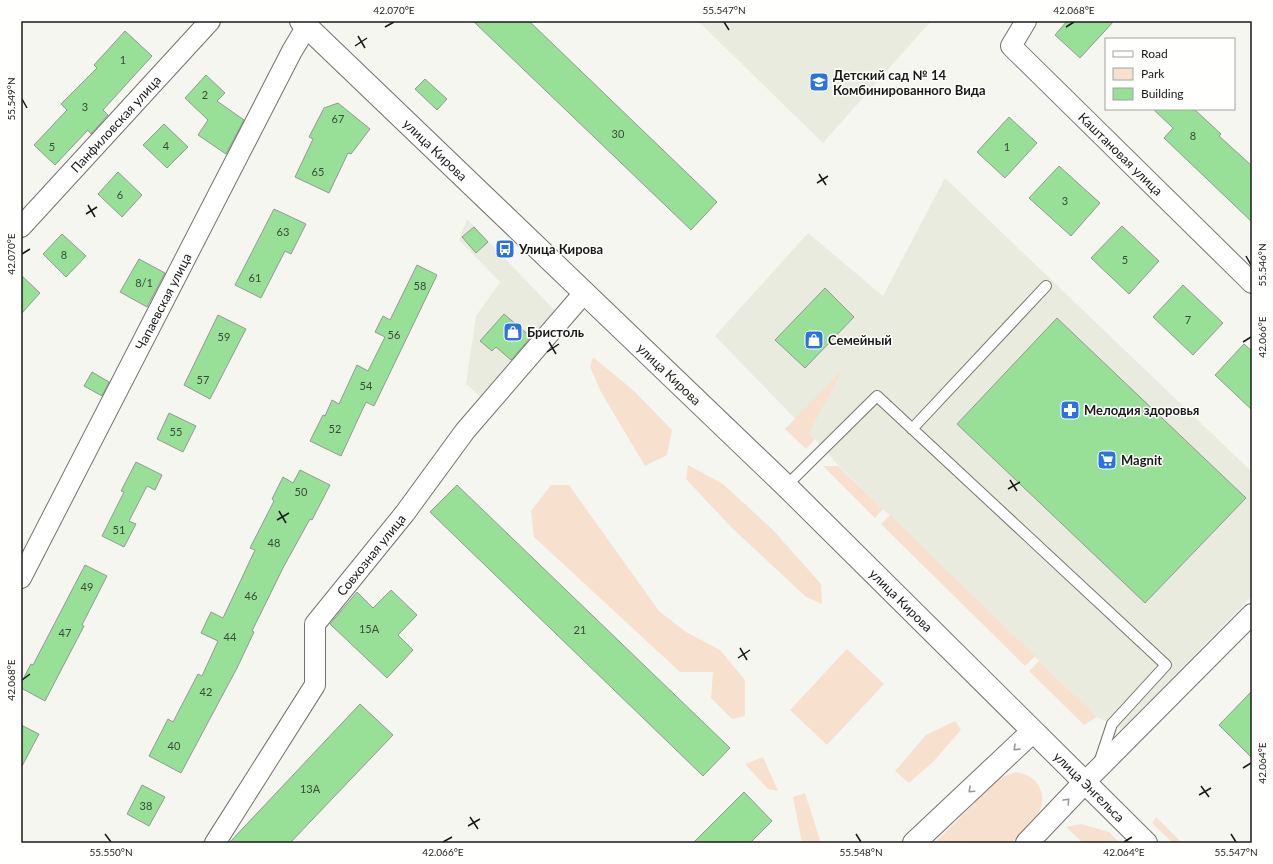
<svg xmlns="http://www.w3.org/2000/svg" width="1273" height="864" viewBox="0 0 1273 864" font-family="Lato,sans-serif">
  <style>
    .built { fill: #e9ebde }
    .green { fill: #f8e0cf }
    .building { fill: #98df97; stroke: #959995 }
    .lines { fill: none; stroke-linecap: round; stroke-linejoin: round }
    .lane-casing { stroke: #73746f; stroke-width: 12 }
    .street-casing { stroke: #73746f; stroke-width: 22 }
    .secondary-casing { stroke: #73746f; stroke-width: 24 }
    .lane { stroke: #fff; stroke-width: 10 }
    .street { stroke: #fff; stroke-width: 20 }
    .secondary { stroke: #fff; stroke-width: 22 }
    .oneway { stroke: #989897 }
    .ticks { fill: none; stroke: #191a18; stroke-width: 1.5 }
    .labels { text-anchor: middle; stroke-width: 3; stroke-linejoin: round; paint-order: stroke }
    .number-label { font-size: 11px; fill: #394b38 }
    .poi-label { font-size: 13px; font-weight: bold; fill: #191a18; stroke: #fffffe; text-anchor: start }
    .street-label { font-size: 13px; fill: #191a18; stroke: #fffffe }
    .neatline { fill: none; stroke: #191a18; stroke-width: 1.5 }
    .ticks-label { font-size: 10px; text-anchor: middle; fill: #191a18 }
  </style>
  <rect width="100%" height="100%" fill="#f5f6f0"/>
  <!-- built -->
  <path class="built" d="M 698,21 L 931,21 L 823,143 Z
    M 945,178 L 1252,472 L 1252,596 L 1122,729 L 1097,717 L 1039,661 L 839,466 L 815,439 L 715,336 L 808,233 L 883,296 Z
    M 467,219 L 558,314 L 484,400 L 466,384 L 476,316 L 500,282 L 459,240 Z"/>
  <!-- green -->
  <path class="green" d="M 593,357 L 634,391 L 672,430 L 667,455 L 645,466 L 601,392 L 590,367 Z
    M 843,369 L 809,433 L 815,439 L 806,449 L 785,429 Z
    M 688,465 L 723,484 L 773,530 L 821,584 L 822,604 L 806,597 L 731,527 L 686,479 Z
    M 823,466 L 838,466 L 883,509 L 875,518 Z
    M 551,485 L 569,485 L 659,611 L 686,632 L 720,650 L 745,680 L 745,716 L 732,719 L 711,698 L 713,672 L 680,672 L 534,537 L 531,511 Z
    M 890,515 L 1035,656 L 1025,666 L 881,524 Z
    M 847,649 L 884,684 L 827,745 L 790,710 Z
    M 1039,661 L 1097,717 L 1084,725 L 1029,671 Z
    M 955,721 L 961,730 L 933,762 L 909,783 L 895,771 L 926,735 Z
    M 763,757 L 778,791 L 768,789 L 745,764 Z
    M 1016,772 C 1028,775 1035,777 1040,789 C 1050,811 1025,829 1011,843 L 935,843 L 999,778 Z
    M 805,793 L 820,840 L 821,843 L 802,843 L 793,797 Z
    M 1156,817 L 1182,843 L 1173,843 L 1152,823 Z
    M 1081,824 L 1109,832 L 1120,843 L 1083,843 L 1066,827 Z"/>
  <!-- building -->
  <path class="building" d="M 473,21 L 529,21 L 717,202 L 691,230 Z
    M 1067,21 L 1114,21 L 1080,58 L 1055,35 Z
    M 125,31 L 152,56 L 103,110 L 108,115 L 91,134 L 88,130 L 55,165 L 34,145 L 67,110 L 61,104 L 97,68 L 94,65 Z
    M 206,75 L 225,93 L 217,101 L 244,120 L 226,154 L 198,135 L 208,120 L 185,98 Z
    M 425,79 L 447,99 L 437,110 L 415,89 Z
    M 338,103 L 370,129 L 351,154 L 348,153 L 329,193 L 295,177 L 313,139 L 309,137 L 324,108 Z
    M 1153,109 L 1194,109 L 1221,134 L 1219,136 L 1252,166 L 1252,222 L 1164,138 L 1173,128 Z
    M 1009,117 L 1037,143 L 1005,178 L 977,152 Z
    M 164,124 L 188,147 L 167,168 L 143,145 Z
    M 1059,166 L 1100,203 L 1071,236 L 1029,198 Z
    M 118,172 L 142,195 L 122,217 L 98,194 Z
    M 274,209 L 306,224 L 291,254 L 285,251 L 261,298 L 235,285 Z
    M 1122,226 L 1159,261 L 1129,294 L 1091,258 Z
    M 474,227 L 488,242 L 476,253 L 462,237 Z
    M 62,234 L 86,256 L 66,277 L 43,254 Z
    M 139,259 L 165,273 L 147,307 L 120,292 Z
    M 417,265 L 437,275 L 374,406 L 366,402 L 341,456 L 310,441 L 323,415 L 325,416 L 332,400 L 339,404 L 357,365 L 368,371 L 385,337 L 375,332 L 383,316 L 390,320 Z
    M 21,275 L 40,293 L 21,314 Z
    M 1183,285 L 1223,323 L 1193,355 L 1153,317 Z
    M 825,288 L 854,317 L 805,368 L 775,340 Z
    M 504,314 L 531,337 L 511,360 L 496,347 L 492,351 L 480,341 Z
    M 218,315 L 246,329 L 210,399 L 184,385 Z
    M 1057,318 L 1246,498 L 1145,603 L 957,424 Z
    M 1244,344 L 1252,351 L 1252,410 L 1215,375 Z
    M 92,372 L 109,382 L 102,396 L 84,386 Z
    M 169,413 L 196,426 L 183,452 L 157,439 Z
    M 136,462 L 162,475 L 155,490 L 147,486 L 129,521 L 136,524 L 124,547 L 102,536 L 124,492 L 121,491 Z
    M 300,470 L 330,485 L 312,520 L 310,519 L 284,566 L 252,631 L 254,632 L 237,668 L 181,773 L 149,756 L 168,719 L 173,722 L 198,674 L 202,676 L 218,641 L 201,633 L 211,612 L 223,618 L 255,550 L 250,548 L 274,501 L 272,499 L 283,477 L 293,483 Z
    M 457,485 L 730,748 L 703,776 L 430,512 Z
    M 85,565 L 107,576 L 82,625 L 84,626 L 45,701 L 21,688 L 21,683 L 31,664 L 33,665 Z
    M 391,590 L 417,615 L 398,635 L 413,650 L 387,678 L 330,624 L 357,592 L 373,608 Z
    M 1252,691 L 1252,758 L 1219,725 Z
    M 360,704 L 393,735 L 290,843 L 229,843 Z
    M 21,725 L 39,734 L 21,768 Z
    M 142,785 L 165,797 L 149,826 L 127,814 Z
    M 744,792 L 772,821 L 750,843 L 693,843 Z"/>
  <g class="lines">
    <!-- lane casing -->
    <g class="lane-casing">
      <path id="lane" d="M 912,429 L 1046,286
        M 786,486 L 877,396 L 1166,665 L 1112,724 L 1100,760"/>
    </g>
    <!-- street casing -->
    <g class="street-casing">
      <g id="street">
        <path id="s1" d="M 1026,21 L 1011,46 L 1252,283"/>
        <path id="s2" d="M 21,227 L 210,21"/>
        <path id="s3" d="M 21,578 L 292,51 L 307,26"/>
        <path d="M 1084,783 L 1252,614"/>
        <path id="s4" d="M 215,843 L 315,685 L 315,624 L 405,513 L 465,431 L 584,293"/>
      </g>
    </g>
    <!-- secondary casing -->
    <g class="secondary-casing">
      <g id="secondary">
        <path id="s5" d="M 301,21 L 786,486 L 1146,843"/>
        <path d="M 914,843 L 1032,732"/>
        <path d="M 1027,843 L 1084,783"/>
      </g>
    </g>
    <!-- lane -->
    <use href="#lane" class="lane"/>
    <!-- street -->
    <use href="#street" class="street"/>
    <!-- secondary -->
    <use href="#secondary" class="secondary"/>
  </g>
  <!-- one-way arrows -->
  <defs><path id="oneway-chevron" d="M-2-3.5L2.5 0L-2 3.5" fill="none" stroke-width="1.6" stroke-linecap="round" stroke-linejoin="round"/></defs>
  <g class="oneway">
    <use href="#oneway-chevron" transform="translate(1016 748) rotate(136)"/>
    <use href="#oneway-chevron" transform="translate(971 790) rotate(137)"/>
    <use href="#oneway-chevron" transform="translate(1067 801) rotate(-47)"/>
  </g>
  <!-- ticks -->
  <path class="ticks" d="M 724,22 L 729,30M 385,27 L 394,22M 1066,27 L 1074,22M 358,36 L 365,48M 355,46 L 367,38M 22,99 L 27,108M 819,174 L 826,185M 817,183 L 828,176M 88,205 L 95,217M 86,214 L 97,207M 22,254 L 30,249M 1246,256 L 1251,265M 549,342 L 556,354M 1243,342 L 1251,337M 547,352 L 559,344M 1010,480 L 1017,491M 1008,489 L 1020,482M 279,511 L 286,523M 277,520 L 289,513M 740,648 L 747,660M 738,658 L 750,650M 22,680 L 30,674M 1243,768 L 1251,763M 1201,786 L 1209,797M 1199,795 L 1211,788M 470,817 L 478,829M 468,826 L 480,819M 105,834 L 111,842M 856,834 L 861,842M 1231,834 L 1236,842M 443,842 L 452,837M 1124,842 L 1132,837"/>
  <!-- icons -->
  <defs>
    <g id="school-square" transform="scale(1)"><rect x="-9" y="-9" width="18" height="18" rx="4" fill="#2d73e0" stroke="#fffffe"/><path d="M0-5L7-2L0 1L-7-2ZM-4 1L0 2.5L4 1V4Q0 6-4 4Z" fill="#fff"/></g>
    <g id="bus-square" transform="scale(1)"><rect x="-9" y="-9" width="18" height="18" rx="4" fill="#2d73e0" stroke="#fffffe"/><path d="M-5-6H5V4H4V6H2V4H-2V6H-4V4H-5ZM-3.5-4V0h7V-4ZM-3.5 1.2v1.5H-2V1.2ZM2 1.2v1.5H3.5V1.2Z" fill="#fff"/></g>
    <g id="shop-square" transform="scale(1)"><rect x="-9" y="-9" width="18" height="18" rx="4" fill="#2d73e0" stroke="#fffffe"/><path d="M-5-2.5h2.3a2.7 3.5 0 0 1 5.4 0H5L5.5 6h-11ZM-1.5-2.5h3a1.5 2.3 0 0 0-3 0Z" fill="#fff"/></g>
    <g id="pharmacy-square" transform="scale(1)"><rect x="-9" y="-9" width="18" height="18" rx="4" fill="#2d73e0" stroke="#fffffe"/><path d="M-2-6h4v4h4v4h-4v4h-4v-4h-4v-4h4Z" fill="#fff"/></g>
    <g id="supermarket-square" transform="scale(1)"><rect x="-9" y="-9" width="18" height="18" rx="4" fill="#2d73e0" stroke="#fffffe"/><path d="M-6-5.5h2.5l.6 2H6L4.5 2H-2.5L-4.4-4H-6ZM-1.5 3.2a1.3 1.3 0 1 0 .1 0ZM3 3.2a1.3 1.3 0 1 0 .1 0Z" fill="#fff"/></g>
  </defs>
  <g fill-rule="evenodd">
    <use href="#school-square" x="819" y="82"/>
    <use href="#bus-square" x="505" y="249"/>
    <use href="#shop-square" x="513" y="332"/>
    <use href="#shop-square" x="814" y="340"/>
    <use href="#pharmacy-square" x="1070" y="410"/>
    <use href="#supermarket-square" x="1107" y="460"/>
  </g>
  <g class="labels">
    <!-- number labels -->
    <g class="number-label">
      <text x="123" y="64">1</text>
      <text x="205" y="99">2</text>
      <text x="85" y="111">3</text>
      <text x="338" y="123">67</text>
      <text x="618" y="138">30</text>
      <text x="1193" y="140">8</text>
      <text x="166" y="150">4</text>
      <text x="52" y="151">5</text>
      <text x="1007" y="151">1</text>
      <text x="318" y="176">65</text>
      <text x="120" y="199">6</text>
      <text x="1065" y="205">3</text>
      <text x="283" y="236">63</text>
      <text x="64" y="259">8</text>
      <text x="1125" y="264">5</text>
      <text x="255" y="282">61</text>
      <text x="144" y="287">8/1</text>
      <text x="420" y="290">58</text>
      <text x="1188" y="324">7</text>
      <text x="394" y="339">56</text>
      <text x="224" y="341">59</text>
      <text x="203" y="384">57</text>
      <text x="366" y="390">54</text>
      <text x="335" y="433">52</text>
      <text x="176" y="436">55</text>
      <text x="301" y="496">50</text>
      <text x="119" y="534">51</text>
      <text x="274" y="547">48</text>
      <text x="87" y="591">49</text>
      <text x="251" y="600">46</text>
      <text x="369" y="633">15А</text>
      <text x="580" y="634">21</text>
      <text x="65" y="637">47</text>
      <text x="230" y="641">44</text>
      <text x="206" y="696">42</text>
      <text x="174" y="750">40</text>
      <text x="310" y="793">13А</text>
      <text x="146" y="810">38</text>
    </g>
    <!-- poi labels -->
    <g class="poi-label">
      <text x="833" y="80">Детский сад № 14<tspan x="833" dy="15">Комбинированного Вида</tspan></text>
      <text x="519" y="254">Улица Кирова</text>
      <text x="527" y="337">Бристоль</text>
      <text x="828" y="345">Семейный</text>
      <text x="1084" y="415">Мелодия здоровья</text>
      <text x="1121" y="465">Magnit</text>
    </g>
    <!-- street labels -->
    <g class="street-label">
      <text dy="5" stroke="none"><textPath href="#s2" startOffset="140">Панфиловская улица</textPath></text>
      <text dy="5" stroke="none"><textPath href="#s5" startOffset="186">улица Кирова</textPath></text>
      <text dy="5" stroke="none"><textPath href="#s1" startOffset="183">Каштановая улица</textPath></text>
      <text dy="5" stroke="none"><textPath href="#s3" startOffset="311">Чапаевская улица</textPath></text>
      <text dy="5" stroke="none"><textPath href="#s5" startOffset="510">улица Кирова</textPath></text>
      <text dy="5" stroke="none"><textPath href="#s4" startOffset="337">Совхозная улица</textPath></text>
      <text dy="5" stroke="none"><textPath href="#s5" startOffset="834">улица Кирова</textPath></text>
      <text dy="5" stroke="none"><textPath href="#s5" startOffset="1099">улица Энгельса</textPath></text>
    </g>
  </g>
  <!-- border -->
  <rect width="1273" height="864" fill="none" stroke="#fffffe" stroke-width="44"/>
  <!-- legend -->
  <rect x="1105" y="38" width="130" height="72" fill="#fffffe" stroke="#a3a3a2"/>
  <rect x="1113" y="51" width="20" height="6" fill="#ffffff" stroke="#a3a3a2"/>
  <text x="1141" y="58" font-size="12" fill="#191a18">Road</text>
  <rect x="1113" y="68" width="20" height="12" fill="#f8e0cf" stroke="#a3a3a2"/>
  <text x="1141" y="78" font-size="12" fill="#191a18">Park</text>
  <rect x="1113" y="88" width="20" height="12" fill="#98df97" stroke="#a3a3a2"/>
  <text x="1141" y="98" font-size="12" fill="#191a18">Building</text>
  <rect x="22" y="22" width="1229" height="820" class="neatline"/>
  <g class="ticks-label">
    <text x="394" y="14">42.070°E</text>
    <text x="724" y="14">55.547°N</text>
    <text x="1074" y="14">42.068°E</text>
    <text transform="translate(11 99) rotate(-90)" y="4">55.549°N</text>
    <text transform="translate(11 254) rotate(-90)" y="4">42.070°E</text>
    <text transform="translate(1262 265) rotate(-90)" y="4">55.546°N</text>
    <text transform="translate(1262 337) rotate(-90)" y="4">42.066°E</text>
    <text transform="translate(11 680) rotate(-90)" y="4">42.068°E</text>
    <text transform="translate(1262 763) rotate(-90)" y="4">42.064°E</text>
    <text x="111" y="856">55.550°N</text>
    <text x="443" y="856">42.066°E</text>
    <text x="861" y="856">55.548°N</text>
    <text x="1124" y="856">42.064°E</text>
    <text x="1236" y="856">55.547°N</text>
  </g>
</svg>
